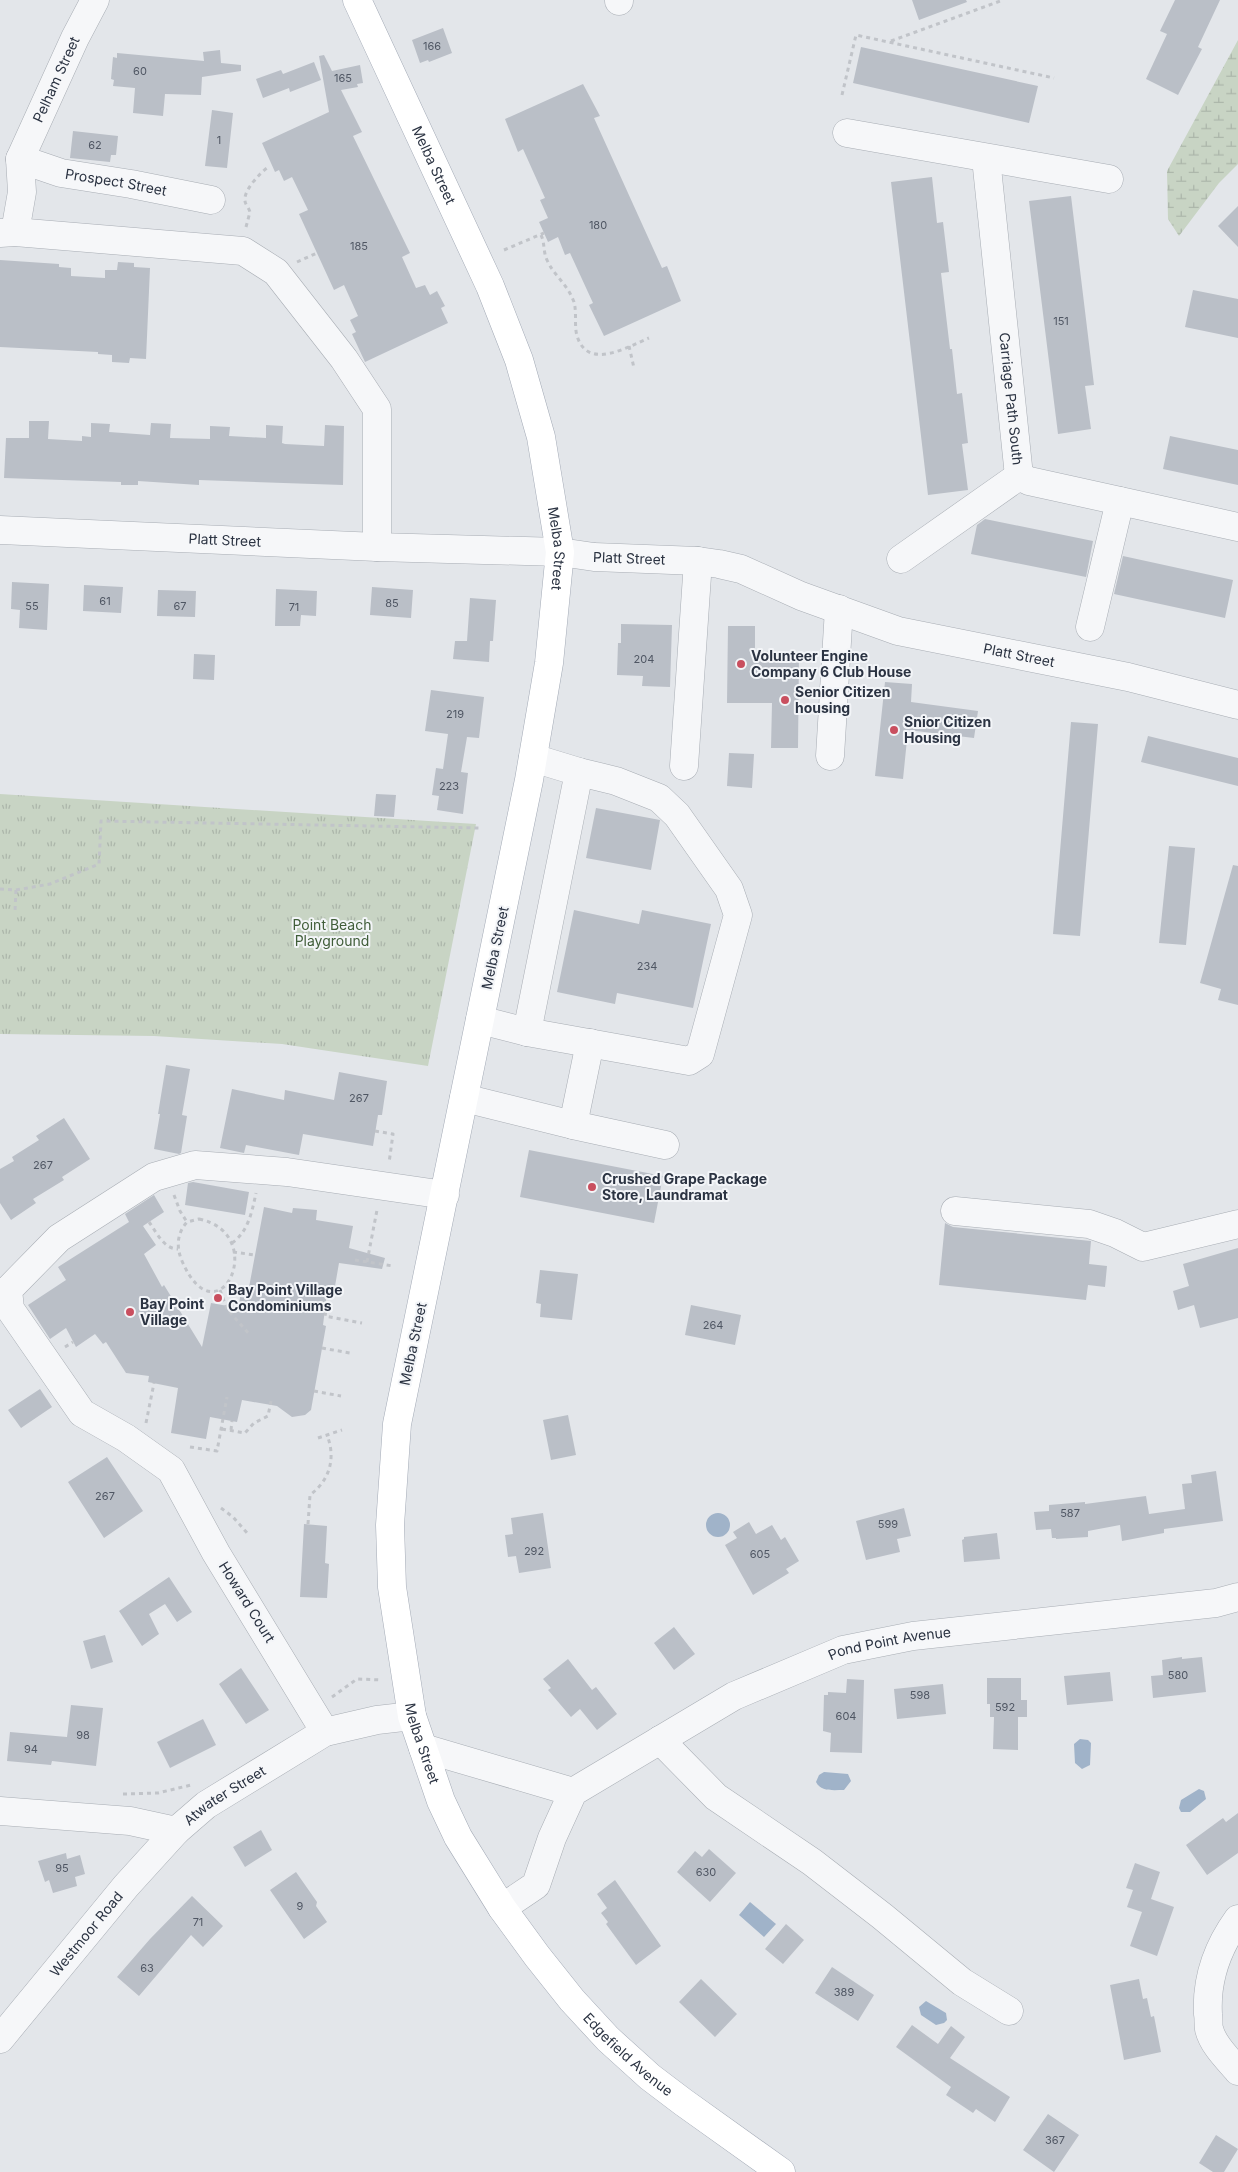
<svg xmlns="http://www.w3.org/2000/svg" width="1238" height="2172" viewBox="0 0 1238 2172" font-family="Inter,sans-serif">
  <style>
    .wetland { fill: url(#wetland-marsh) }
    .park { fill: url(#park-tufts) }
    .water { fill: #a0b3c9 }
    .building { fill: #babfc7 }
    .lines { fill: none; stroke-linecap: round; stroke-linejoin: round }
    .minor-casing { stroke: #a8adb4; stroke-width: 29 }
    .major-casing { stroke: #a3aab6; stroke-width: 29 }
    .path { stroke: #c1c4c9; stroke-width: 3; stroke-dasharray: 4 4; stroke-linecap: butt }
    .minor { stroke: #f6f7f9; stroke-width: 28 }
    .major { stroke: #fff; stroke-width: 28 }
    .poi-dot { fill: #c94f5f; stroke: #f3f5f8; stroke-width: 2 }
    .labels { text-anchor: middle; stroke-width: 4; stroke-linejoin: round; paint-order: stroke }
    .number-label { font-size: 11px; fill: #4f5663 }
    .street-label { font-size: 14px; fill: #2b3342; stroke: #f3f5f8 }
    .poi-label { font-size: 14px; font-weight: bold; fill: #2b3342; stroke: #f3f5f8; text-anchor: start }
    .park-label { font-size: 14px; fill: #405d39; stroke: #f3f5f8 }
  </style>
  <defs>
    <pattern id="wetland-marsh" width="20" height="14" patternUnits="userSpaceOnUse" patternTransform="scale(1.25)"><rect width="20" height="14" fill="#c8d4c4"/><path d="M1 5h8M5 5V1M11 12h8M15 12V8" fill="none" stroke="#acb6aa"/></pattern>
    <pattern id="park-tufts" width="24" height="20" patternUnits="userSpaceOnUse" patternTransform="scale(1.25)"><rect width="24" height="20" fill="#c8d4c4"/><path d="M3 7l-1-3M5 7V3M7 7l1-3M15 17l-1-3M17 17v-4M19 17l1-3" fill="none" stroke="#acb6aa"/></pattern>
  </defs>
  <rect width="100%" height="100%" fill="#e3e6ea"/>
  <!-- wetland -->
  <path class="wetland" d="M 1238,40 L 1238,164 L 1219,183 L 1179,236 L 1168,219 L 1167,171 Z"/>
  <!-- park -->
  <path class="park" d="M 0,794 L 476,824 L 428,1066 L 282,1044 L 154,1036 L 0,1034 Z"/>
  <!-- water -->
  <path class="water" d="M706 1525a12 12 0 1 1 24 0a12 12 0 1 1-24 0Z
    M 1080,1739 L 1088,1740 L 1091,1743 L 1090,1765 L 1082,1769 L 1075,1763 L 1074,1744 Z
    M 824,1772 L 848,1774 L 851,1781 L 844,1790 C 833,1790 821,1792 816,1782 L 819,1775 Z
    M 1199,1789 L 1204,1791 L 1206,1799 L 1190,1812 L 1181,1812 L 1179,1808 L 1181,1800 Z
    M 750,1902 L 776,1924 L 764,1937 L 739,1915 Z
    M 926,2001 L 946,2013 L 947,2020 L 944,2023 L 936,2025 L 921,2015 L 919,2007 Z"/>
  <!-- building -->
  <path class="building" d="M 912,0 L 966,0 L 967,2 L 919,20 Z
    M 1175,0 L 1220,0 L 1198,47 L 1202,49 L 1178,95 L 1146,79 L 1167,34 L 1160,31 Z
    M 443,28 L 452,53 L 429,62 L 428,60 L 420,63 L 412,40 Z
    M 861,47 L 1038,86 L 1029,123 L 853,83 Z
    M 220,50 L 221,63 L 241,65 L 241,71 L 202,77 L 201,95 L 165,94 L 163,116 L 133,113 L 135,88 L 113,86 L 114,80 L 111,79 L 113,57 L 117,58 L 117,53 L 204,61 L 203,52 Z
    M 324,55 L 332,71 L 360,65 L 363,83 L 357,84 L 358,87 L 341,90 L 362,132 L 353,136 L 410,253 L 402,257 L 416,288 L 425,285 L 430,295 L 437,291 L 445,306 L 441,308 L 448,323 L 365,362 L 352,334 L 356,332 L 350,320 L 358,316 L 344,285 L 334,290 L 299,214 L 308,210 L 292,177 L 284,181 L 279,170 L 275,172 L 262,143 L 329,112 L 319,56 Z
    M 314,62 L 321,80 L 290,92 L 289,88 L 263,98 L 256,79 L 281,70 L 283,74 Z
    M 583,84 L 600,116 L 594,118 L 662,268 L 667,266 L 681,301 L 604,336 L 589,305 L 593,303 L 570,253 L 565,255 L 558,237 L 548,242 L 544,233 L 539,222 L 548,218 L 540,200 L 545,198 L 523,149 L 518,152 L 505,119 Z
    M 212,110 L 233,113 L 227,168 L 205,166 Z
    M 73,131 L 118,136 L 116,155 L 111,155 L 110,162 L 70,158 Z
    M 932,177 L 937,223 L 943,222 L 949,272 L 941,273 L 950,349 L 952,349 L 957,394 L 962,393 L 968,443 L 962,444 L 968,490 L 928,495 L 891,182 Z
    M 1071,196 L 1094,385 L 1085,386 L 1091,429 L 1058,434 L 1029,201 Z
    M 1238,206 L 1238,247 L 1218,226 Z
    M 0,260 L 59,264 L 59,267 L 71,268 L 71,276 L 105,278 L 105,270 L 117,270 L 118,262 L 134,263 L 134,267 L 150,268 L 146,359 L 130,358 L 129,363 L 112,362 L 112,355 L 98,354 L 98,352 L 0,347 Z
    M 1193,290 L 1238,299 L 1238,338 L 1185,327 Z
    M 29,421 L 49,421 L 48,439 L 82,441 L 82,436 L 91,437 L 91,423 L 110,424 L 109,432 L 150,435 L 151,423 L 171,424 L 170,438 L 210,439 L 210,426 L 230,427 L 229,436 L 266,438 L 266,425 L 283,426 L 282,443 L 285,444 L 324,446 L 325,425 L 344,426 L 343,485 L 199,480 L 199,485 L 138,481 L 138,485 L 121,485 L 121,482 L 4,478 L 6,438 L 29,438 Z
    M 1170,436 L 1238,450 L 1238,485 L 1163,469 Z
    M 985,519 L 1093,541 L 1086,577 L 971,554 L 977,525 Z
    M 1123,556 L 1233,580 L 1225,618 L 1114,594 Z
    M 12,582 L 49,584 L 47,630 L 19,628 L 20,610 L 11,609 Z
    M 84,585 L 123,587 L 121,613 L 83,611 Z
    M 372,587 L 413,590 L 411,618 L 370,615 Z
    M 276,589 L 317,591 L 316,616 L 301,615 L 300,626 L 275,626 Z
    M 158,590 L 196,591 L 195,617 L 157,616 Z
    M 470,598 L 496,600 L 493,641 L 490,641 L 489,662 L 453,659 L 455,641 L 467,641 Z
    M 621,624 L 672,625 L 670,687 L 642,686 L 643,676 L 617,675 L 618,643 L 621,643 Z
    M 728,626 L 755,626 L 755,651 L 799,652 L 798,748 L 771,748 L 772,703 L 727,703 Z
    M 194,654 L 215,655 L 214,680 L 193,679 Z
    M 885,682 L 912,684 L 911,702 L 978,711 L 974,738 L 908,730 L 903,779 L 875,776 Z
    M 431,690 L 484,697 L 479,738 L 467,737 L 461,772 L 468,773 L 463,814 L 437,810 L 439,796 L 432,795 L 436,768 L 443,769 L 448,734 L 425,731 Z
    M 1071,722 L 1098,724 L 1080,936 L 1053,934 Z
    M 1148,736 L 1238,758 L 1238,786 L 1141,762 Z
    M 729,753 L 754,754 L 752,788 L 727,786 Z
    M 376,794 L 396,795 L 394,817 L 374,816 Z
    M 596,808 L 660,820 L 651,870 L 586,858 Z
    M 1169,846 L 1195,848 L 1186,945 L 1159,943 Z
    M 1233,865 L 1238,866 L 1238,1005 L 1218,1000 L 1221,989 L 1200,983 Z
    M 574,910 L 639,924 L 642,910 L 711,924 L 693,1008 L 617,993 L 615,1004 L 557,992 Z
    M 166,1065 L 190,1069 L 182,1115 L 187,1116 L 181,1153 L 179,1154 L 154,1149 L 160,1114 L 158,1114 Z
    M 339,1072 L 387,1081 L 382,1115 L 378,1115 L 373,1146 L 303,1134 L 299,1155 L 246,1145 L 244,1153 L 220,1148 L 232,1089 L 284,1100 L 285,1090 L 334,1100 Z
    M 64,1118 L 90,1159 L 62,1177 L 64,1180 L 33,1199 L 36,1203 L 11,1220 L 0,1203 L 0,1169 L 14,1161 L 12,1157 L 39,1140 L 36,1136 Z
    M 529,1150 L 663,1176 L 654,1223 L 520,1197 Z
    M 193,1182 L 249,1192 L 245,1215 L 185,1205 L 188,1183 Z
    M 154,1195 L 164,1212 L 143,1226 L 156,1245 L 144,1254 L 162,1287 L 164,1285 L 202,1347 L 211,1303 L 239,1308 L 240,1297 L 247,1298 L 264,1207 L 292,1213 L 293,1208 L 317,1210 L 316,1220 L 353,1226 L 349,1248 L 385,1258 L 382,1269 L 339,1263 L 335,1286 L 328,1285 L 323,1325 L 326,1326 L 311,1410 L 305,1415 L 292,1417 L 277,1406 L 242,1400 L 237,1422 L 210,1417 L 206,1439 L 171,1433 L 178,1388 L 148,1382 L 149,1376 L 126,1373 L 106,1342 L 103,1344 L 95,1334 L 76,1347 L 66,1328 L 50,1339 L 28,1305 L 66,1280 L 58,1267 L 129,1222 L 125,1214 Z
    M 945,1223 L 953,1227 L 1091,1241 L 1089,1264 L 1107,1266 L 1105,1287 L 1088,1285 L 1086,1300 L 939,1285 Z
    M 1238,1248 L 1238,1318 L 1200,1328 L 1194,1305 L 1178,1310 L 1173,1291 L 1189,1286 L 1183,1264 Z
    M 540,1270 L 578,1274 L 572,1320 L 540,1317 L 541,1304 L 536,1303 Z
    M 691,1305 L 741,1315 L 735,1345 L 685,1335 Z
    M 40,1389 L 52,1407 L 21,1428 L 8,1410 Z
    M 568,1415 L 576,1455 L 551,1460 L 543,1420 Z
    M 107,1457 L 143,1511 L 104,1538 L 68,1482 Z
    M 1216,1471 L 1223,1521 L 1164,1529 L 1164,1533 L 1122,1541 L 1120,1525 L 1088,1531 L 1088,1537 L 1056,1539 L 1056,1538 L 1052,1538 L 1051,1529 L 1036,1530 L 1034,1512 L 1049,1511 L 1049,1505 L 1085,1502 L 1085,1504 L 1146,1496 L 1149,1514 L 1185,1509 L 1182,1484 L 1192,1483 L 1191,1475 Z
    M 904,1508 L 911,1536 L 897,1539 L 900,1552 L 866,1560 L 856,1521 Z
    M 543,1513 L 551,1568 L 519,1573 L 516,1556 L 508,1557 L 505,1535 L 513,1534 L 511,1518 Z
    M 749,1522 L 756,1534 L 772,1525 L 781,1540 L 785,1537 L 799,1561 L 786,1569 L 789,1573 L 753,1595 L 725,1545 L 737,1538 L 733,1532 Z
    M 304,1524 L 327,1526 L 325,1563 L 329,1564 L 327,1598 L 300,1597 Z
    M 997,1533 L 1000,1559 L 964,1562 L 962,1540 L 964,1539 L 964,1537 Z
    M 169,1577 L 192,1612 L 177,1622 L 165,1604 L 149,1614 L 159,1634 L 142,1646 L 119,1611 Z
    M 674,1627 L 695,1654 L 674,1670 L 654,1643 Z
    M 105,1635 L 113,1662 L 91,1669 L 83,1641 Z
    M 1182,1657 L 1182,1659 L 1202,1657 L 1206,1692 L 1153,1698 L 1151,1676 L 1163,1675 L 1162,1660 Z
    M 568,1659 L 592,1690 L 596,1687 L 617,1714 L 597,1730 L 580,1709 L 571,1717 L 548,1690 L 551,1688 L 543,1679 Z
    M 241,1668 L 269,1710 L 246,1724 L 219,1684 Z
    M 1110,1672 L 1113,1701 L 1067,1705 L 1064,1676 Z
    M 987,1678 L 1021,1678 L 1021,1700 L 1027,1700 L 1027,1717 L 1018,1717 L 1018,1750 L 993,1749 L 994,1717 L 990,1717 L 990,1704 L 987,1704 Z
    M 847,1679 L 864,1680 L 862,1753 L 830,1752 L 831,1733 L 823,1731 L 824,1695 L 828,1695 L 828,1692 L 846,1693 Z
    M 943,1684 L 946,1714 L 897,1719 L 894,1689 Z
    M 71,1705 L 103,1708 L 96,1766 L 52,1761 L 51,1765 L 7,1761 L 10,1732 L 67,1737 Z
    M 203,1719 L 216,1745 L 170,1768 L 157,1742 Z
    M 1238,1813 L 1238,1853 L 1207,1875 L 1186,1845 L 1223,1818 L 1226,1822 Z
    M 261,1830 L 272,1850 L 245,1867 L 233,1847 Z
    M 709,1849 L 736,1873 L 710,1902 L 677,1872 L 695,1851 L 702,1857 Z
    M 66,1853 L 67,1859 L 80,1855 L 85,1874 L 75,1877 L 77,1886 L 53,1893 L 49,1880 L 45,1882 L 38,1861 Z
    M 1135,1863 L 1160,1872 L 1151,1899 L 1174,1907 L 1157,1956 L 1130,1946 L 1142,1912 L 1127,1907 L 1133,1890 L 1126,1888 Z
    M 296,1872 L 317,1902 L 316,1906 L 327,1922 L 304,1939 L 270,1890 Z
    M 615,1880 L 661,1946 L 636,1965 L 606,1924 L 608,1922 L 601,1913 L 607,1908 L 597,1894 Z
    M 192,1896 L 223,1926 L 203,1947 L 191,1935 L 139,1996 L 117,1977 L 150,1939 Z
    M 786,1924 L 804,1940 L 783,1964 L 765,1949 Z
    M 832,1967 L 874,1995 L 858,2021 L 815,1993 Z
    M 701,1979 L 737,2014 L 715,2037 L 679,2002 Z
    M 1139,1979 L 1143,1999 L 1147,1998 L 1151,2017 L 1154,2016 L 1161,2052 L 1124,2060 L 1110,1985 Z
    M 912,2025 L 938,2044 L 951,2026 L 965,2037 L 950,2058 L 1010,2097 L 995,2122 L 976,2109 L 973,2113 L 946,2095 L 951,2087 L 896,2047 Z
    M 1048,2114 L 1079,2135 L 1054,2172 L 1023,2150 Z
    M 1216,2135 L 1238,2149 L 1224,2172 L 1213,2172 L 1199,2163 Z"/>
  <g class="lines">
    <!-- minor casing -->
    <g class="minor-casing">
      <g id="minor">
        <path d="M 619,0 L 619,1"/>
        <path d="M 847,133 L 1109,179"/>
        <path id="s1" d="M 986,158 L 1019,476 L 1029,481 L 1238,527"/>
        <path id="s2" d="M 20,159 L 61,173 L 131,184 L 211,200"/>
        <path id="s3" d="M 15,232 L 22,192 L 20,159 L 75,38 L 95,0"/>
        <path d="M 0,233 L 15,232 L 243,251 L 276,272 L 344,359 L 377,409 L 377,547"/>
        <path id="s4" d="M 0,530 L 377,547 L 560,552 L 594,557 L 698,561 L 719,564 L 741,569 L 801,596 L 898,631 L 1128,677 L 1238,705"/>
        <path d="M 901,559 L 1019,476"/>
        <path d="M 1090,627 L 1120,501"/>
        <path d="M 830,756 L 839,609"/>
        <path d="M 684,766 L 698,561"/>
        <path d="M 480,1020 L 527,1032 L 689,1061 L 700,1054 L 738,915 L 729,889 L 677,815 L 659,798 L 616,781 L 579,772"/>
        <path d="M 527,1032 L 579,772 L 533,758"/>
        <path d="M 464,1098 L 573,1125 L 590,1043"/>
        <path d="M 573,1125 L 665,1145"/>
        <path d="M 955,1211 L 1089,1224 L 1115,1233 L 1143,1247 L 1238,1224"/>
        <path d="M 325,1732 L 216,1553 L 171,1470 L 126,1438 L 82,1413 L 10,1309 L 8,1290 L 59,1238 L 154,1177 L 195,1165 L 287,1172 L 445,1195"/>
        <path d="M 660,1740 L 716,1797 L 812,1862 L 882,1916 L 962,1982 L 1009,2011"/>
        <path d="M 423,1748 L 573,1792"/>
        <path id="s5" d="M 0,1811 L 130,1821 L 176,1831 L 206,1805 L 325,1732 L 377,1720 L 412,1716"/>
        <path id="s6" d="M 502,1908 L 536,1885 L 552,1838 L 573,1792 L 734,1696 L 843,1650 L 913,1636 L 1216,1603 L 1238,1597"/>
        <path d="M 1238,1919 C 1217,1948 1206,1979 1208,2014 C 1209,2019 1208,2025 1209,2029 C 1213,2045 1228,2059 1238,2071"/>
        <path id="s7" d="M 0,2039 L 126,1886 L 176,1831"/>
      </g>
    </g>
    <!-- major casing -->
    <g class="major-casing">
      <g id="major">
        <path id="s8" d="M 357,0 L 490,286 L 519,360 L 541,437 L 560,552 L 549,663 L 529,780 L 397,1424 L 390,1525 L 392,1587 L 412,1716 L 441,1801 L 458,1837 L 502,1908 L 537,1956 L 572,2000 L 608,2039 L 650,2077 L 683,2102 L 781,2172"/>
      </g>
    </g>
    <!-- path -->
    <path class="path" d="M 891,41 L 1003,0
      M 842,95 L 856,35 L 1054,78
      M 246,227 L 250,212 C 249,208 245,204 245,201 C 243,191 260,173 267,168
      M 541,235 C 545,243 543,252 547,260 C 554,276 567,283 574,302 C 577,313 574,325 577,336 C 588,371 627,347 649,338
      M 504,250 L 544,233
      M 297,262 L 317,253
      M 629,346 L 634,368
      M 0,889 L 16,890 L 15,911
      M 16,890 L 50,884 L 99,864 L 101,821 L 479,828
      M 375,1131 L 393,1134 L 389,1163
      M 174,1195 L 180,1211 L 187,1222
      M 199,1219 C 271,1234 218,1344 182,1261 C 176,1247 177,1233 187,1222 Z
      M 149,1222 C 157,1233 164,1249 178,1249
      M 232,1243 C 248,1232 252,1212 256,1193
      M 233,1252 L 255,1255
      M 355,1260 L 393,1266
      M 367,1262 L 377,1210
      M 220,1290 L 227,1309 L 250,1335
      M 325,1306 L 327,1306 L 325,1316 L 362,1323
      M 65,1347 L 73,1342
      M 322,1348 L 350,1353
      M 314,1391 L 341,1396
      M 146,1423 L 154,1383
      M 222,1429 L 245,1433 L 254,1423 L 268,1416 L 271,1401
      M 231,1430 L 232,1421
      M 318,1438 L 342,1430
      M 190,1447 L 217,1451 L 227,1397
      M 221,1508 L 233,1517 L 248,1534
      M 308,1524 L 310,1495 C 330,1480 336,1458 327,1435
      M 332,1697 L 357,1679 L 382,1680
      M 123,1794 L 158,1793 L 191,1785"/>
    <!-- minor -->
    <use href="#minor" class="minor"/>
    <!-- major -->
    <use href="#major" class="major"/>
  </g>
  <!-- markers -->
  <g class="poi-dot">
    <circle cx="741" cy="664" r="5"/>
    <circle cx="785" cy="700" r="5"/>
    <circle cx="894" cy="730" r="5"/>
    <circle cx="592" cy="1187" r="5"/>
    <circle cx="218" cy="1298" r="5"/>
    <circle cx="130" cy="1312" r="5"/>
  </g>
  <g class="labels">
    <!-- number labels -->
    <g class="number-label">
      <text x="432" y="50">166</text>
      <text x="140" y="75">60</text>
      <text x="343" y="82">165</text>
      <text x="219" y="144">1</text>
      <text x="95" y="149">62</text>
      <text x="598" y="229">180</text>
      <text x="359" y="250">185</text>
      <text x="1061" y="325">151</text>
      <text x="105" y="605">61</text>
      <text x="392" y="607">85</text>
      <text x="32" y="610">55</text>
      <text x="180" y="610">67</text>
      <text x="294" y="611">71</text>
      <text x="644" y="663">204</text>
      <text x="455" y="718">219</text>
      <text x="449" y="790">223</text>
      <text x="647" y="970">234</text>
      <text x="359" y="1102">267</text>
      <text x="43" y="1169">267</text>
      <text x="713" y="1329">264</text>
      <text x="105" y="1500">267</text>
      <text x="1070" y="1517">587</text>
      <text x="888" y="1528">599</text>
      <text x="534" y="1555">292</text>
      <text x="760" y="1558">605</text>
      <text x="1178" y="1679">580</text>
      <text x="920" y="1699">598</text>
      <text x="1005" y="1711">592</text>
      <text x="846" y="1720">604</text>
      <text x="83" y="1739">98</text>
      <text x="31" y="1753">94</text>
      <text x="62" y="1872">95</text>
      <text x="706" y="1876">630</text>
      <text x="300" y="1910">9</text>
      <text x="198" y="1926">71</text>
      <text x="147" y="1972">63</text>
      <text x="844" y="1996">389</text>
      <text x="1055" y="2144">367</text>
    </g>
    <!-- street labels -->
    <g class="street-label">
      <text dy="5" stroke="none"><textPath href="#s3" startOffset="161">Pelham Street</textPath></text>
      <text dy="5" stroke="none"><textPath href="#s8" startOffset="182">Melba Street</textPath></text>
      <text dy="5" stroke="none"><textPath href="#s2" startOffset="99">Prospect Street</textPath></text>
      <text dy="5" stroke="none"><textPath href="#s1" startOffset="242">Carriage Path South</textPath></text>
      <text dy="5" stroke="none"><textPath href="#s4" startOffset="225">Platt Street</textPath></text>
      <text dy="5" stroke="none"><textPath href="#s8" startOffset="588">Melba Street</textPath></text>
      <text dy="5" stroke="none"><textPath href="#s4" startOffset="630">Platt Street</textPath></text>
      <text dy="5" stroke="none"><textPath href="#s4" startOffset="1035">Platt Street</textPath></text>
      <text transform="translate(495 948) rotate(-78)" y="5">Melba Street</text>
      <text transform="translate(413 1344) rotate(-78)" y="5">Melba Street</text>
      <text transform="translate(247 1602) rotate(58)" y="5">Howard Court</text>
      <text dy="5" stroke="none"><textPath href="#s6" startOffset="494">Pond Point Avenue</textPath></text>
      <text dy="5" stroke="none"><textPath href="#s8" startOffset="1802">Melba Street</textPath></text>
      <text dy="5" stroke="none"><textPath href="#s5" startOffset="238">Atwater Street</textPath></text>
      <text dy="5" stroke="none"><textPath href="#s7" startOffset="136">Westmoor Road</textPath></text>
      <text dy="5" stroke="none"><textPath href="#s8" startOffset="2180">Edgefield Avenue</textPath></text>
    </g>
    <!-- poi labels -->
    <g class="poi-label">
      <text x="751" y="661">Volunteer Engine<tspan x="751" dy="16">Company 6 Club House</tspan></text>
      <text x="795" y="697">Senior Citizen<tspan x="795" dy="16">housing</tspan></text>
      <text x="904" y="727">Snior Citizen<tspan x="904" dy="16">Housing</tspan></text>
      <text x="602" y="1184">Crushed Grape Package<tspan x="602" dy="16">Store, Laundramat</tspan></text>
      <text x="228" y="1295">Bay Point Village<tspan x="228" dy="16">Condominiums</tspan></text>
      <text x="140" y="1309">Bay Point<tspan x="140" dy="16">Village</tspan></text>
    </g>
    <!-- park labels -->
    <g class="park-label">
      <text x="332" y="930">Point Beach<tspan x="332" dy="16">Playground</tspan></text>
    </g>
  </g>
</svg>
